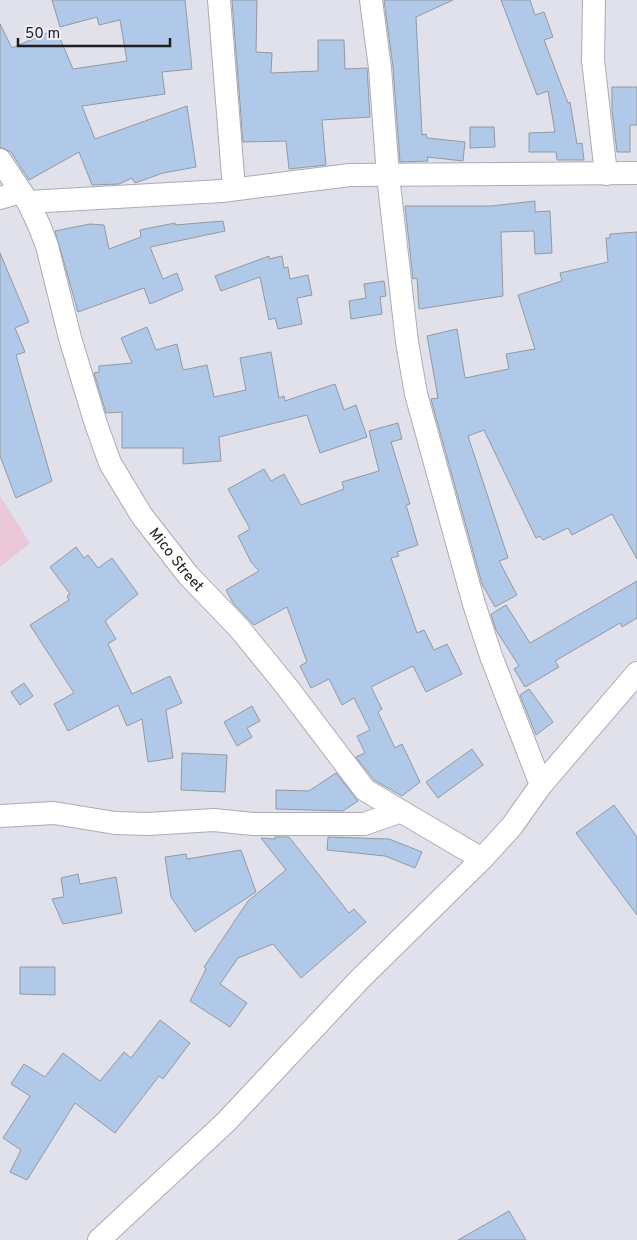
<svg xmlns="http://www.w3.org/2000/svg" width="637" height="1240" viewBox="0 0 637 1240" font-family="Overpass,sans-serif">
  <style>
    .green { fill: #eac8d8 }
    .building { fill: #b0c9e8; stroke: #9399a1 }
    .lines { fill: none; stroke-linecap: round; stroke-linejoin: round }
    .minor-casing { stroke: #ababb5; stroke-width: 24 }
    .minor { stroke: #fff; stroke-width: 22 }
    .labels { text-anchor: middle; stroke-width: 4.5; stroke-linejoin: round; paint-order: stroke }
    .street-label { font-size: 15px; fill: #1e1e22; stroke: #eeeff9 }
  </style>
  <rect width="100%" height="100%" fill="#e1e1eb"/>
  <!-- green -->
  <path class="green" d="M 0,496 L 30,543 L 0,567 Z"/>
  <!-- building -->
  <path class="building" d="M 52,0 L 185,0 L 192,69 L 162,72 L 165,94 L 82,106 L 95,139 L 187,106 L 196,167 L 163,173 L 135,183 L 132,178 L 119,184 L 92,185 L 79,152 L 29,180 L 11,152 L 0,147 L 0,24 L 12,48 L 56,29 L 73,69 L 127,61 L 120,20 L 99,25 L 97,17 L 60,27 Z
    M 232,0 L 257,0 L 256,52 L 272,53 L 271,73 L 318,71 L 318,40 L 344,40 L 345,69 L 367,68 L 370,117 L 322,120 L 326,165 L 289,169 L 286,141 L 243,142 Z
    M 384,0 L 453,0 L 416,17 L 422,135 L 426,134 L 427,138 L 465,142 L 463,161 L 427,157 L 428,161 L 400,162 L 393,67 Z
    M 501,0 L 530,0 L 535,15 L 544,12 L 553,37 L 544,40 L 568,103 L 570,102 L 577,144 L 582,143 L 584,160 L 557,160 L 556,152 L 529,152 L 529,133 L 555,132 L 548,91 L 537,95 Z
    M 612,87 L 637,87 L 637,125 L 630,125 L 630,152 L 617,152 L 612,110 Z
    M 470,127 L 494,127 L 495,147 L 470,148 Z
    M 535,201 L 535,212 L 550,211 L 552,253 L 535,254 L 534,231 L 501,232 L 503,296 L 419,309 L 417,278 L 413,279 L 405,206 L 491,206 Z
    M 223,221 L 225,231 L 150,247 L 163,279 L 177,273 L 183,290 L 150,304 L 144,288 L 78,312 L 55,231 L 90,224 L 104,225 L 109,249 L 141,237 L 140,230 L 175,223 L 175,225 Z
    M 637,232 L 637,559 L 612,514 L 572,535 L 568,528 L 543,540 L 540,536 L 536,538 L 484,430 L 468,436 L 508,558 L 499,561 L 517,595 L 495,607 L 482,584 L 432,403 L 431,399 L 438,398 L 427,336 L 457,329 L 465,378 L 509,369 L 506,354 L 535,349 L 518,295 L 562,281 L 560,273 L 608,262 L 606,238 L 610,238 L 610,234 Z
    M 0,253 L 29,322 L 15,328 L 25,352 L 16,355 L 52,481 L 16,498 L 0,456 Z
    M 269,256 L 269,259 L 282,256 L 284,268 L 288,267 L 290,279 L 308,275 L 312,295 L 297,298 L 302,324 L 278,329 L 275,318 L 269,320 L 260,277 L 221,291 L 215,276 Z
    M 384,281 L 386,296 L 380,297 L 382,314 L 351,319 L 349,301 L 366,298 L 364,284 Z
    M 147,327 L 156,350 L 177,344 L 183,370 L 207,365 L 214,397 L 246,390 L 240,358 L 271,352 L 279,398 L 284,396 L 285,401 L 335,384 L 344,410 L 356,405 L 367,437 L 320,453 L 307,415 L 219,437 L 221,461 L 183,464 L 183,448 L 122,448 L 122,412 L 106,413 L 94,373 L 99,372 L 99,366 L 132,363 L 121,338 Z
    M 398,423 L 402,439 L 391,442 L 410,504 L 406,505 L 418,545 L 397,552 L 399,556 L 391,558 L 417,633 L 424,630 L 434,650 L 447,644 L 462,674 L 426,692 L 413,666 L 371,687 L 382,709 L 378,712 L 395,748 L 402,744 L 420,782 L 402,796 L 374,780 L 356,757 L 365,753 L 357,736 L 370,730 L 354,698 L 342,705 L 329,679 L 311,688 L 300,666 L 307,662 L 287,607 L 254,625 L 233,603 L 226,590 L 259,571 L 251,562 L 238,536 L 250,529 L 228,489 L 264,469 L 271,481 L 284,474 L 301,505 L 344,489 L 342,482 L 379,471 L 369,431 Z
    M 76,547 L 84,558 L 88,555 L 98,568 L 112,558 L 138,594 L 105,621 L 116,639 L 108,644 L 132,694 L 170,676 L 182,703 L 166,710 L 173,758 L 148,762 L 142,719 L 127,726 L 118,705 L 68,731 L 54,704 L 74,693 L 30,625 L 69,600 L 67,596 L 70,594 L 50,567 Z
    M 637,581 L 637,618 L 622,627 L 620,623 L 555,661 L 559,667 L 525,687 L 514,669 L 519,666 L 496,630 L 491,614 L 506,605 L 530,643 Z
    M 24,683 L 33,696 L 20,705 L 11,692 Z
    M 529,689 L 553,722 L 536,735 L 520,695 Z
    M 252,706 L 260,721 L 247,728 L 252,737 L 237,746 L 224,722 Z
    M 472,749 L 483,765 L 438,798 L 426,782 Z
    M 182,753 L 227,755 L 225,792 L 181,790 Z
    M 336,773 L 358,801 L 343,811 L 276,809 L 276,790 L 309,791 Z
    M 614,805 L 637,837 L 637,915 L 576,833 Z
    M 275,837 L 289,837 L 349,913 L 354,909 L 366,922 L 301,978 L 273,944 L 238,958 L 220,984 L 247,1003 L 230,1027 L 190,1001 L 206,969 L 204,967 L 248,901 L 286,870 L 261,838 L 275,839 Z
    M 328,837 L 389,839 L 422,852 L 415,868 L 385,856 L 327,850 Z
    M 241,850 L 256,892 L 195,932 L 171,897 L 165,857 L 186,854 L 187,859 Z
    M 78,874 L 80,884 L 116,877 L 122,913 L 63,924 L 52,899 L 64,897 L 61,878 Z
    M 20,967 L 55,967 L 55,995 L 20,994 Z
    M 160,1020 L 190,1043 L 163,1079 L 159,1076 L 115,1133 L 75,1103 L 27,1180 L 10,1172 L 21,1150 L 3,1138 L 30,1096 L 11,1084 L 24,1064 L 45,1077 L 63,1053 L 100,1081 L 124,1052 L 131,1058 Z
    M 509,1211 L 526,1240 L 458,1240 Z"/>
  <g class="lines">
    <!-- minor casing -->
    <g class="minor-casing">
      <g id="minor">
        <path d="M 219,0 L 234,189"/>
        <path d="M 371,0 L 380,68 L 388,176 L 407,342 L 416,394 L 474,604 L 491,656 L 541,785"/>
        <path d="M 594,0 L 593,60 L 606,174"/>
        <path id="s1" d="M 0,160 L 28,202 L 39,225 L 47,246 L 70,338 L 96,424 L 110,463 L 142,516 L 188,575 L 239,628 L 287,687 L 365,790 L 482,859"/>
        <path d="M 0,198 L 20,192"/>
        <path d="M 28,202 L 222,191 L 350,175 L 637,173"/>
        <path d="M 0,816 L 54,813 L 115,823 L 148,824 L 214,820 L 253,824 L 364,824 L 399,812"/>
        <path d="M 99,1240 L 226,1122 L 359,980 L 482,859 L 512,826 L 541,785 L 637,673"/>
      </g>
    </g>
    <!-- minor -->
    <use href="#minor" class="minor"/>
  </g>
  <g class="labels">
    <!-- street labels -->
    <g class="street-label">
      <text dy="5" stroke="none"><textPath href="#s1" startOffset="442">Mico Street</textPath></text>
    </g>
  </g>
  <!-- scale -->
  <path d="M18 38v8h152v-8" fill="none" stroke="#1e1e22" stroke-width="2.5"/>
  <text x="25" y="38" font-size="15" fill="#1e1e22" stroke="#eeeff9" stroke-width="4" paint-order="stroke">50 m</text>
</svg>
